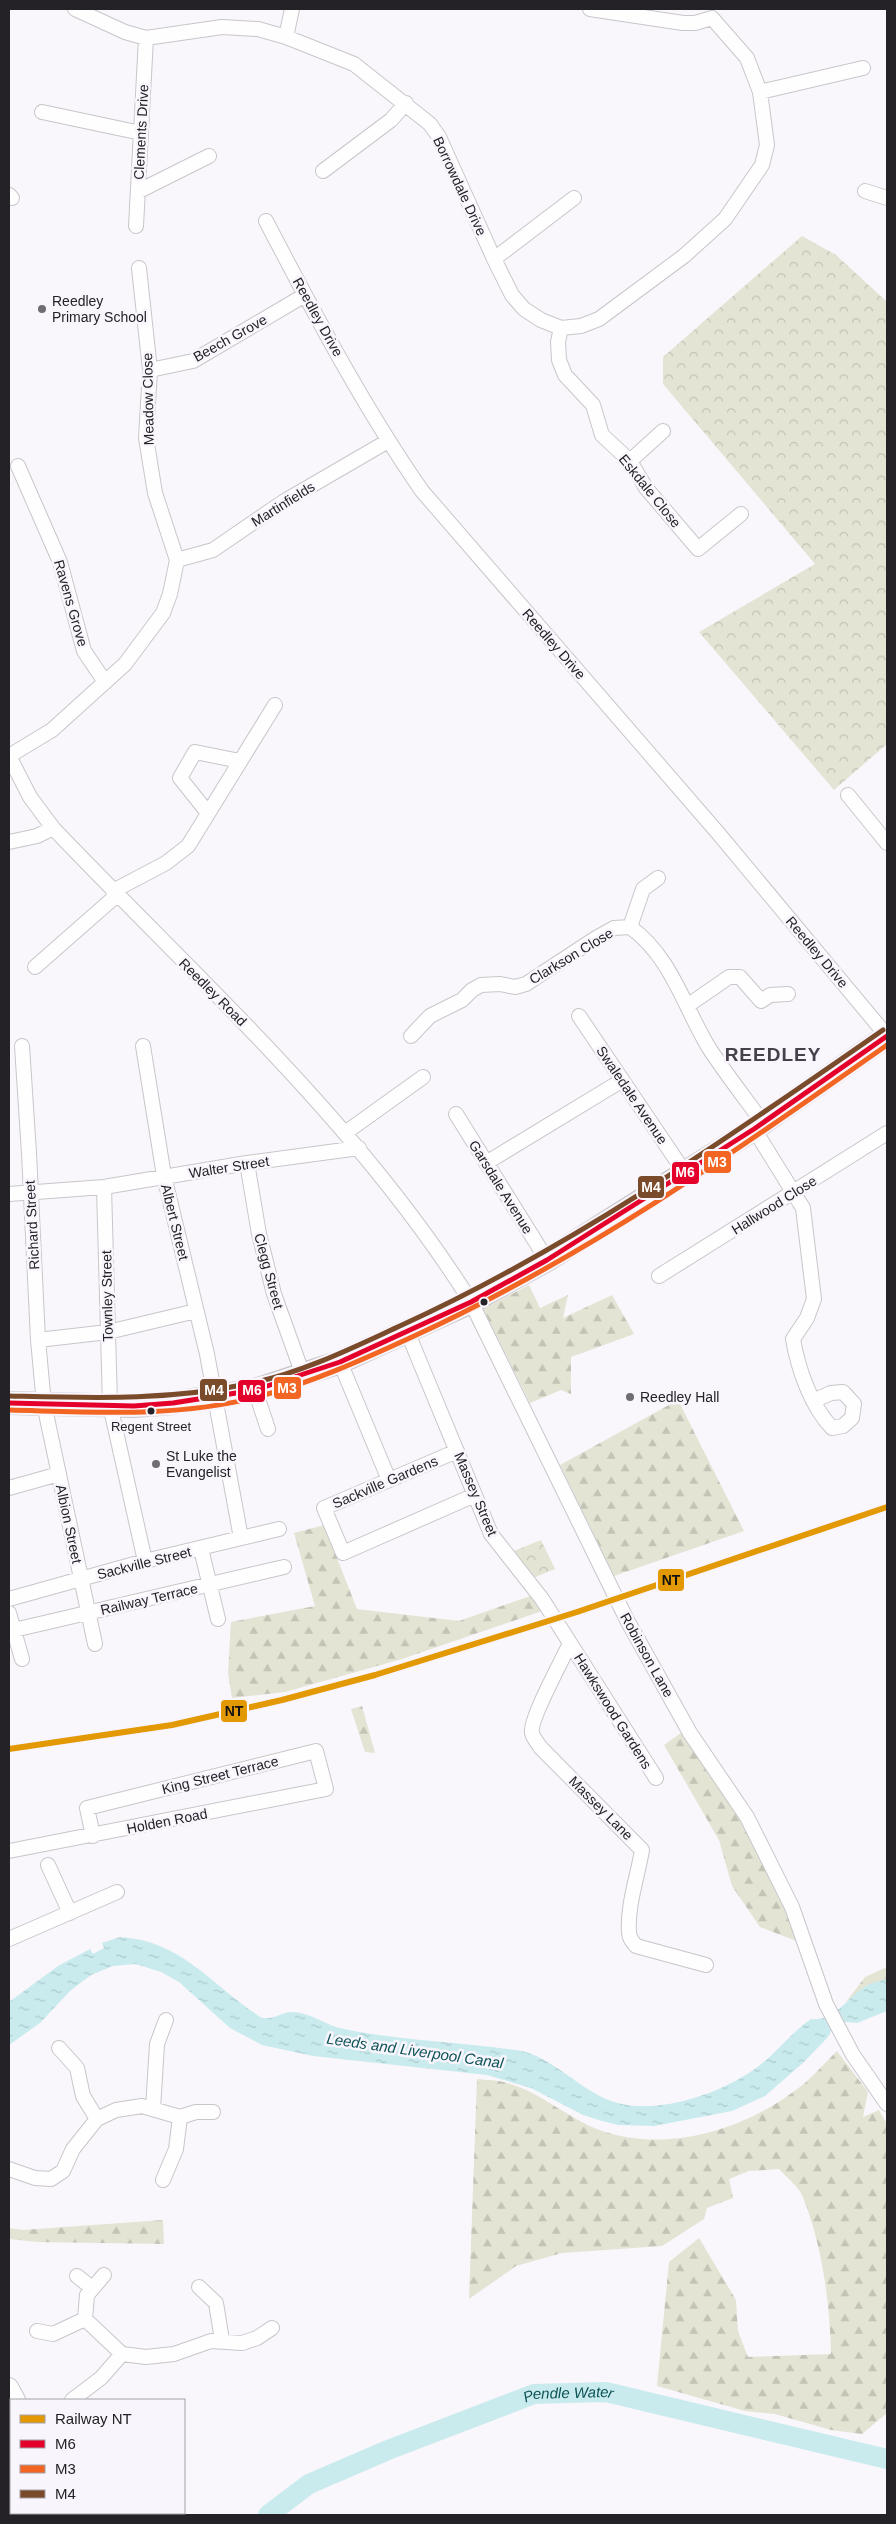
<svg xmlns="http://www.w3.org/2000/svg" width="896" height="2524" viewBox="0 0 896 2524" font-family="Helvetica,sans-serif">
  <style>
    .forest { fill: url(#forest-firs) }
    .park { fill: url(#park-crowns) }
    .water { fill: url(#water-ripples) }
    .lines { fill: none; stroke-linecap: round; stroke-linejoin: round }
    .river { stroke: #c9ebee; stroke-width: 20 }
    .minor-casing { stroke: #c8c6ca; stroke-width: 16 }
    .major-casing { stroke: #c8c6ca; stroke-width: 20 }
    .highway-casing { stroke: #c8c6ca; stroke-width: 24 }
    .minor { stroke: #fefefe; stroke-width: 14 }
    .major { stroke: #fefefe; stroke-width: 18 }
    .highway { stroke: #fefefe; stroke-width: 21 }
    .bus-1-casing { stroke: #f9f5fd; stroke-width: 9 }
    .bus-2-casing { stroke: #f9f5fd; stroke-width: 9 }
    .bus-3-casing { stroke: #f9f5fd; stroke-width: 9 }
    .bus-1 { stroke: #e4002b; stroke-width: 5 }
    .bus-2 { stroke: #f26522; stroke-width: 5 }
    .bus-3 { stroke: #7a4b2a; stroke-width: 5 }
    .rail-1-casing { stroke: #f9f5fd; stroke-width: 10 }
    .rail-1 { stroke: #e29904; stroke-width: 6 }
    .poi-dot { fill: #6f6d71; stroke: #f9f5fd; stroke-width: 2 }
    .bus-dot { fill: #252227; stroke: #f9f5fd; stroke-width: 2 }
    .labels { text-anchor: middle; stroke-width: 5; stroke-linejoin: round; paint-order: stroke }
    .bus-label { font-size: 13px; fill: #252227; stroke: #f9f5fd }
    .street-label { font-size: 14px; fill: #252227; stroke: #f9f5fd }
    .poi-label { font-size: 14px; fill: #252227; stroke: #f9f5fd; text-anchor: start }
    .water-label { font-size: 15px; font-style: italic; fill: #0c5357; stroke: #f9f5fd }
    .district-label { font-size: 19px; font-weight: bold; letter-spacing: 1px; fill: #46414b; stroke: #f9f5fd }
    .line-badge { stroke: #f9f5fd; stroke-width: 2 }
    .badge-label { font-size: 14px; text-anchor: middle; font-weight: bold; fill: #fff }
    .pale-badge-label { font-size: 14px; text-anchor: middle; font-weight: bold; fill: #111 }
  </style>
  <defs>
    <pattern id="forest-firs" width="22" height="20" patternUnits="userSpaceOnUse" patternTransform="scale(1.25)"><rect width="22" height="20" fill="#e3e4d4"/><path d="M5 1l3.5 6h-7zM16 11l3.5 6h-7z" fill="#c3c3b6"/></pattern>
    <pattern id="park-crowns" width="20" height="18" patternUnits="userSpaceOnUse" patternTransform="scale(1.25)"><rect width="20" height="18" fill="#e3e4d4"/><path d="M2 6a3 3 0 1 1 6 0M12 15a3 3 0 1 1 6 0" fill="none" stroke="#c3c3b6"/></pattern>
    <pattern id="water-ripples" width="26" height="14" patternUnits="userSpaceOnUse" patternTransform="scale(1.25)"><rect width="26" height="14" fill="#c9ebee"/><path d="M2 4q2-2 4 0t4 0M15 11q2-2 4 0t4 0" fill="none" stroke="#acc9cc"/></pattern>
  </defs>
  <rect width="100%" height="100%" fill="#f9f7fb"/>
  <!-- forest -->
  <path class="forest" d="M 529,1285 L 540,1308 L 568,1295 L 563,1318 L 612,1295 L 634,1334 L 571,1357 L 571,1394 L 561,1390 L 530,1403 L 483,1309 Z
    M 678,1400 L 744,1531 L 614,1576 L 560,1465 Z
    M 324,1525 L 357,1609 L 459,1621 L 533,1595 L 542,1611 L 402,1659 L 285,1692 L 232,1698 L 228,1673 L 231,1622 L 315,1606 L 294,1533 Z
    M 362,1706 L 375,1753 L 365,1752 L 351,1709 Z
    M 685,1730 L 735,1807 L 769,1868 L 799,1942 L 760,1927 L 732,1886 L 719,1840 L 664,1745 Z
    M 887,1967 L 887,1979 L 868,1985 L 846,2002 L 865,1977 Z
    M 837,2051 L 868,2092 L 863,2117 L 879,2110 L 887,2124 L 887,2413 L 862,2434 L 831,2430 L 775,2414 L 745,2411 L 657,2386 L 669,2262 L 699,2238 L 736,2300 L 738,2331 L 748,2357 L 831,2354 C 830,2303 822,2243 802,2195 C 798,2186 786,2177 779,2169 L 749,2171 L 729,2179 L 733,2198 L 707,2208 L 704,2219 L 662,2246 L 562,2253 L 516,2266 L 469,2299 L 477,2079 C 487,2080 498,2080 507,2083 C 541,2092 568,2119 602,2131 C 671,2154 750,2128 805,2083 C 816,2073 827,2061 837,2051 Z
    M 163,2220 L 164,2244 L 38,2242 L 9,2239 L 9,2228 L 23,2230 Z"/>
  <!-- park -->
  <path class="park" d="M 802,236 L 836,255 L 887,302 L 887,744 L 834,790 L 699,632 L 815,564 L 663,384 L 663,357 Z
    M 541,1540 L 555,1569 L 533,1578 L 509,1553 Z"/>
  <!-- water -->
  <path class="water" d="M 120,1937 C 184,1941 211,1986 262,2018 C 279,2019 281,2011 294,2012 C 312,2013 326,2026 344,2029 C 402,2041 463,2042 522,2051 C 551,2058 576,2085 604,2098 C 649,2120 723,2094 760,2065 C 778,2051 792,2032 811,2019 C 836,2022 847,1996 868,1985 C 873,1982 881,1981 887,1979 L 887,2011 L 857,2023 L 846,2022 L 833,2028 L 828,2037 L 804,2062 L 765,2096 L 732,2111 L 654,2126 L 618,2125 L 602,2121 L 583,2115 L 531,2088 L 487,2075 L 313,2056 L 262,2045 L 230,2028 L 179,1982 L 161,1972 L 136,1964 L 113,1966 L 91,1975 L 70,1991 L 40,2023 L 9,2045 L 9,2002 L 58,1966 L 90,1949 L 93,1954 L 104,1948 L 102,1943 Z"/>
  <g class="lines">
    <!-- river -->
    <path class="river" id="s1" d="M 268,2515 L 309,2484 L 388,2450 L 534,2394 L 606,2392 L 887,2459"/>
    <!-- minor casing -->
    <g class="minor-casing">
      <path id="minor" d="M 75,9 L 125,32 L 146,38 L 222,27 L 258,29 L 286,37 L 354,64 L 430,124 L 439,137 L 494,259 L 512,295 L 524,309 L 541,320 L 561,328 L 581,326 L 599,319 L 684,256 L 725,219 L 762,165 L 767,145 L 760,92 L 747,58 L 712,18 L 695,23 L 683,23 L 590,9
        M 286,37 L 292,9
        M 760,92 L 863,68
        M 42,112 L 141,133
        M 323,171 L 391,120 L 406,103
        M 139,191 L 209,156
        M 865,191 L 887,198
        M 9,195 L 12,198
        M 266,221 C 314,313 363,406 422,491 L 718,833 L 887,1036
        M 136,226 L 146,38
        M 494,259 L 574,198
        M 139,268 L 150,370 L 146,438 L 155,493 L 177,560 L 170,594 L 163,613 L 125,664 L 52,730 L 9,756 L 30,797 L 53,828 C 198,980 359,1123 471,1302 L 627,1620 L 690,1733 L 747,1817 L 792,1907 L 826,2004 L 853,2055 L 887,2104
        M 561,328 L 558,342 L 559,360 L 565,375 L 593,405 L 602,435 L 630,461 L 646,488 L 698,549 L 741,514
        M 150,370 L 193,361 L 305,295
        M 630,461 L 663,431
        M 18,466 L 60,562 L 84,651 L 105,682
        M 177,560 L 213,550 L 283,502 L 388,441
        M 848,795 L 887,843
        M 208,813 L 180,778 L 195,752 L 240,761
        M 9,842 L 37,836 L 53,828
        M 113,891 L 166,863 L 188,846 L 275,705
        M 630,927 C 671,956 684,1007 709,1048 C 726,1074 745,1098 763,1123
        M 630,927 L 643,889 L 658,878
        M 35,967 L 117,895
        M 687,1006 L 729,977 L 740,977 L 761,1001 L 770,995 L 788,994
        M 579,1016 L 685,1173
        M 411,1036 L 430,1016 L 462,1000 L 472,990 L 481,985 L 500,984 L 515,987 L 526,984 L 596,938 L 614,928 L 630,927
        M 22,1046 L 29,1153 L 38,1340 L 44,1404 L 95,1644
        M 143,1046 L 164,1176 L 207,1354 L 241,1538
        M 456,1114 L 547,1260
        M 754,1129 L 803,1208 L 814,1299 L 807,1318 L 793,1339 C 798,1369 811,1406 832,1428 L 843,1426 L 852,1418 L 854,1404 L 843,1392 L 831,1393 L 813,1401
        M 345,1133 L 423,1077
        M 247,1163 L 259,1234 L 274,1294 L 303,1375
        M 486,1163 L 621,1081
        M 104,1187 L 110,1405 L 145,1561
        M 9,1194 L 104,1187 L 247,1163 L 359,1148
        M 659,1276 L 887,1133
        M 407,1331 L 491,1534 L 542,1599 L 656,1778
        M 38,1340 L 108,1332 L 196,1311
        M 340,1362 L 389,1480
        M 255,1390 L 268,1429
        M 457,1451 L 324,1508 L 343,1553 L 475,1495
        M 9,1488 L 59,1474
        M 201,1549 L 218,1619
        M 9,1599 L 145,1561 L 279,1529
        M 9,1613 L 22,1659
        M 14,1630 L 284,1567
        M 570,1643 C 563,1659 529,1720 532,1733 C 533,1738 538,1743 540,1747 L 642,1850 C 638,1875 627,1906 629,1932 C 629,1938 632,1941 636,1946 L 706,1965
        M 9,1851 L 326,1789 L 316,1751 L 87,1808 L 93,1836
        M 48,1865 L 70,1913
        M 9,1939 L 117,1892
        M 59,2048 L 77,2068 L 83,2096 L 97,2119
        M 153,2109 L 157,2044 L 166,2020
        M 9,2169 L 35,2178 L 51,2179 L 63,2171 L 73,2149 L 97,2119 L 116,2110 L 142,2106 L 180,2117 L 196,2112 L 213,2112
        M 163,2180 L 176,2149 L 180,2117
        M 104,2275 L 87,2295 L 85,2319 L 122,2354
        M 77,2276 L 92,2288
        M 199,2287 L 216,2303 L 222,2340
        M 37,2331 L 53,2334 L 85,2319
        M 72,2400 L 101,2378 L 122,2354 L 146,2357 L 174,2354 L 211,2341 L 242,2343 L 257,2338 L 272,2328
        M 9,2449 L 11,2457
        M 23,2513 L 24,2515"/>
    </g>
    <!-- major casing -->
    <g class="major-casing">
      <path id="major" d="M 9,2387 L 16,2400
        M 98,2513 L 100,2515"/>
    </g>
    <!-- highway casing -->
    <g class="highway-casing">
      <path id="highway" d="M 9,1403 L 134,1406 L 173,1403 L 255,1390 L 340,1362 L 471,1302 L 547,1260 L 754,1129 L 887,1036"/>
    </g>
    <!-- minor -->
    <use href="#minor" class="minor"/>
    <!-- major -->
    <use href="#major" class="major"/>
    <!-- highway -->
    <use href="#highway" class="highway"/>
    <!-- bus-1 casing -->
    <g class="bus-1-casing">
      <path id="bus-1" d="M 9,1403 L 134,1406 L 173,1403 L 255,1390 L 340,1362 L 471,1302 L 547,1260 L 754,1129 L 887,1036"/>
    </g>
    <!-- bus-2 casing -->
    <g class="bus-2-casing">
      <path id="bus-2" d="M 9,1410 C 92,1412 176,1418 257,1397 C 311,1383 362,1360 412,1337 C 581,1260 736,1151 887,1045"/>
    </g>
    <!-- bus-3 casing -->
    <g class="bus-3-casing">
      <path id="bus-3" d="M 9,1396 C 93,1398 169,1401 252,1383 C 304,1372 354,1347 402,1325 C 573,1247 729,1137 883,1030"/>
    </g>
    <!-- bus-1 -->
    <use href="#bus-1" class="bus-1"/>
    <!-- bus-2 -->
    <use href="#bus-2" class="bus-2"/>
    <!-- bus-3 -->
    <use href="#bus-3" class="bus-3"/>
    <!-- rail-1 casing -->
    <g class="rail-1-casing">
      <path id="rail-1" d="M 9,1749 L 172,1725 L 282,1700 L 375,1675 L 577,1612 L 887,1507"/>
    </g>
    <!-- rail-1 -->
    <use href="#rail-1" class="rail-1"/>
  </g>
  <!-- markers -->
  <g class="poi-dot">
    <circle cx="42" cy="309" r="5"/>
    <circle cx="630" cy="1397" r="5"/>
    <circle cx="156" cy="1464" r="5"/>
  </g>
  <g class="bus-dot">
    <circle cx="484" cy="1302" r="4.5"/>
    <circle cx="151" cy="1411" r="4.5"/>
  </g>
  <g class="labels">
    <!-- bus labels -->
    <g class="bus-label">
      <text x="151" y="1431">Regent Street</text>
    </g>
    <!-- street labels -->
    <g class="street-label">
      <text transform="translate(141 132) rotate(-87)" y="5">Clements Drive</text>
      <text transform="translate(460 186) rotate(65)" y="5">Borrowdale Drive</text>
      <text transform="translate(318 317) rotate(61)" y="5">Reedley Drive</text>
      <text transform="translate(230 338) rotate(-29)" y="5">Beech Grove</text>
      <text transform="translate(148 399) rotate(-91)" y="5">Meadow Close</text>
      <text transform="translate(650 491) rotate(51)" y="5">Eskdale Close</text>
      <text transform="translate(283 504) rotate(-32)" y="5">Martinfields</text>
      <text transform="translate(71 603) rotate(74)" y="5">Ravens Grove</text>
      <text transform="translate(554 644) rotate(49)" y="5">Reedley Drive</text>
      <text transform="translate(817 952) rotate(50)" y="5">Reedley Drive</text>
      <text transform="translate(571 956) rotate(-31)" y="5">Clarkson Close</text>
      <text transform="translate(213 992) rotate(45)" y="5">Reedley Road</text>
      <text transform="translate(632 1095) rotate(56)" y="5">Swaledale Avenue</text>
      <text transform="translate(229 1167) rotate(-9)" y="5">Walter Street</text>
      <text transform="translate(501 1187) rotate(58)" y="5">Garsdale Avenue</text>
      <text transform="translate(774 1205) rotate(-32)" y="5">Hallwood Close</text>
      <text transform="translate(175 1222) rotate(76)" y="5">Albert Street</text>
      <text transform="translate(32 1225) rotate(-93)" y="5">Richard Street</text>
      <text transform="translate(269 1271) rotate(75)" y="5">Clegg Street</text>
      <text transform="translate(107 1296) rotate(-91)" y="5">Townley Street</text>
      <text transform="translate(385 1482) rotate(-23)" y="5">Sackville Gardens</text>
      <text transform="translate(476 1494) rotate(67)" y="5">Massey Street</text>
      <text transform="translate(69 1524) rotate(78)" y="5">Albion Street</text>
      <text transform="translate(144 1563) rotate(-14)" y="5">Sackville Street</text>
      <text transform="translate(149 1599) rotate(-13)" y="5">Railway Terrace</text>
      <text transform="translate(647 1655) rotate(61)" y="5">Robinson Lane</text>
      <text transform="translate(613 1711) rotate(58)" y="5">Hawkswood Gardens</text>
      <text transform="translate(220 1775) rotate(-14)" y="5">King Street Terrace</text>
      <text transform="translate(601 1808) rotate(45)" y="5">Massey Lane</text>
      <text transform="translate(167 1821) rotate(-11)" y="5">Holden Road</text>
    </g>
    <!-- poi labels -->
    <g class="poi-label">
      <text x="52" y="306">Reedley<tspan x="52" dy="16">Primary School</tspan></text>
      <text x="640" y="1402">Reedley Hall</text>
      <text x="166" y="1461">St Luke the<tspan x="166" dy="16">Evangelist</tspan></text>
    </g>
    <!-- water labels -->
    <g class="water-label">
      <text transform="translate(415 2051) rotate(8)" y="5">Leeds and Liverpool Canal</text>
      <text dy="5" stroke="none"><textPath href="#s1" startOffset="328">Pendle Water</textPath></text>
    </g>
    <!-- district labels -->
    <g class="district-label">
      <text x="773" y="1061">REEDLEY</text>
    </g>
  </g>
  <g class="line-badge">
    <rect x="703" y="1150" width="29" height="24" rx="5" fill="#f26522"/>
    <rect x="671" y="1161" width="29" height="24" rx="5" fill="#e4002b"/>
    <rect x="637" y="1175" width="28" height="24" rx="5" fill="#7a4b2a"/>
    <rect x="273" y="1376" width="29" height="24" rx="5" fill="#f26522"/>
    <rect x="199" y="1378" width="29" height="24" rx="5" fill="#7a4b2a"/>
    <rect x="237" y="1379" width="29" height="24" rx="5" fill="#e4002b"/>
    <rect x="657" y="1568" width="28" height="24" rx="5" fill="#e29904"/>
    <rect x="220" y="1699" width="28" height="24" rx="5" fill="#e29904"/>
  </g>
  <g class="badge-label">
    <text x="717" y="1167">M3</text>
    <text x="685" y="1177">M6</text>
    <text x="651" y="1192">M4</text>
    <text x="287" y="1393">M3</text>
    <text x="214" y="1395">M4</text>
    <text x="252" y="1395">M6</text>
  </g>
  <g class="pale-badge-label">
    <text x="671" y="1585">NT</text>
    <text x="234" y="1716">NT</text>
  </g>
  <!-- border -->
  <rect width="896" height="2524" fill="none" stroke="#252227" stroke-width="20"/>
  <!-- legend -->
  <rect x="10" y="2399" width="175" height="115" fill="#f9f5fd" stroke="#a4a1a7"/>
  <rect x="20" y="2415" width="25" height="8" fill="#e29904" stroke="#a4a1a7"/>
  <text x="55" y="2424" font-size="15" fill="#252227">Railway NT</text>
  <rect x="20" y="2440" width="25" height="8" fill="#e4002b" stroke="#a4a1a7"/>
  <text x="55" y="2449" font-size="15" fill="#252227">M6</text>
  <rect x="20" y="2465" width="25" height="8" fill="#f26522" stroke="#a4a1a7"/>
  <text x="55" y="2474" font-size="15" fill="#252227">M3</text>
  <rect x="20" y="2490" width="25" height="8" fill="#7a4b2a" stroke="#a4a1a7"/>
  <text x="55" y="2499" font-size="15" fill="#252227">M4</text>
</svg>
